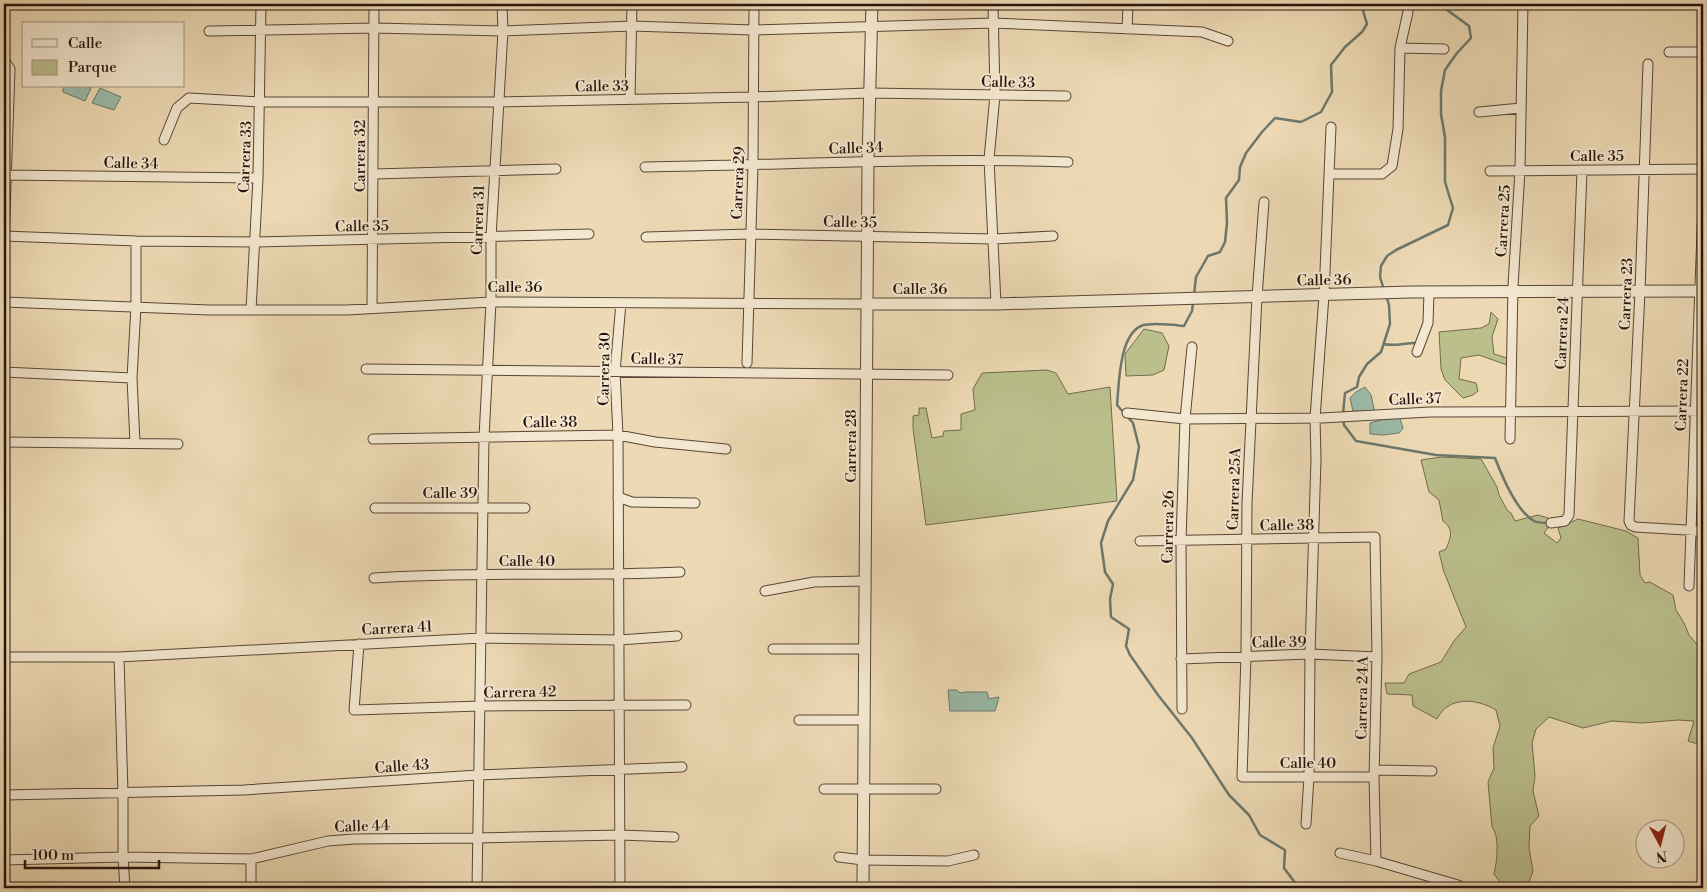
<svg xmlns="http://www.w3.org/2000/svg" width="1707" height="892" viewBox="0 0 1707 892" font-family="'Libre Bodoni',serif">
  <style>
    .green { fill: #babf8c; stroke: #716a4c }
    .water { fill: #9abba9; stroke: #6c786b }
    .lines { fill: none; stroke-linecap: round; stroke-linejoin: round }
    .stream { stroke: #6c786b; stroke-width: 2.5 }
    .minor-casing { stroke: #594637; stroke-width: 11 }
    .tertiary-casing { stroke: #594637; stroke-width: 13 }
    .minor { stroke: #f3e7cf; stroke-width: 9 }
    .tertiary { stroke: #f3e7cf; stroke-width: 11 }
    .labels { text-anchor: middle; stroke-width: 4; stroke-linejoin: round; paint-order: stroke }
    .street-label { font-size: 15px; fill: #28140d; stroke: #f3e7cf }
  </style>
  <rect width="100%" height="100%" fill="#eddab5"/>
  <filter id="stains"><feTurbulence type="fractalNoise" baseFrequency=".004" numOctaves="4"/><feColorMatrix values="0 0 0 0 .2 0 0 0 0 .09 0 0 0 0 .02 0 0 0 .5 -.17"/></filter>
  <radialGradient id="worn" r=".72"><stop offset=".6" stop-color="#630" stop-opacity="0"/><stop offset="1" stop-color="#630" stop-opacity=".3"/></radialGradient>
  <!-- green -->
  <path class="green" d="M 1491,312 L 1498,319 L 1492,337 L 1494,354 L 1507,358 L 1507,365 L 1479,355 L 1461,358 L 1459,379 L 1476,383 L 1478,391 L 1473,395 L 1463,398 L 1445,380 L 1441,369 L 1439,332 L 1481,328 L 1489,324 Z
    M 1144,329 L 1162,333 L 1169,346 L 1164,370 L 1153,375 L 1126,376 L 1125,354 Z
    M 1047,370 L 1056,373 L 1068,394 L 1110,387 L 1117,501 L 926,525 L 913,428 L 913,416 L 919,415 L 919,408 L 926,408 L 932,438 L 943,436 L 944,431 L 961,430 L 961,414 L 975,410 L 973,389 L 982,373 Z
    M 1441,457 L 1481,459 L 1497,487 L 1499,495 L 1507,510 L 1511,513 L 1515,521 L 1538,515 L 1548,518 L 1548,528 L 1544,533 L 1557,543 L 1561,538 L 1558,528 L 1578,519 L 1626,531 L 1638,538 L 1640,575 L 1645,583 L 1650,582 L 1673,595 L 1676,610 L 1684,623 L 1689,635 L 1700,648 L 1703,657 L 1703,741 L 1701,745 L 1688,741 L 1694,721 L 1678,720 L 1642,723 L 1612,721 L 1583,728 L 1549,717 L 1536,729 L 1532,743 L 1535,776 L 1533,791 L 1539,816 L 1530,826 L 1529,848 L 1533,871 L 1527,888 L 1509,888 L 1508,886 L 1500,882 L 1494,874 C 1497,862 1500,836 1492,827 L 1488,782 L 1494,768 L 1493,748 L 1500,726 L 1496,710 C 1476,698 1448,696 1437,719 L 1413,706 L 1412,695 L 1387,694 L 1385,683 L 1404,683 L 1409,674 L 1441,662 L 1454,641 L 1466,627 L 1444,572 L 1439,552 L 1446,549 C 1451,537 1454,529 1443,521 L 1439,500 L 1429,492 L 1421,460 Z"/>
  <!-- water -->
  <path class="water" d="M 63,86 L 92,86 L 85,101 L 63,92 Z
    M 100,88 L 121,97 L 114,110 L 92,103 Z
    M 1365,387 L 1371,395 L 1375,413 L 1353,411 L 1350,398 L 1356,392 Z
    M 1399,415 L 1403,428 L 1399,433 L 1383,435 L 1370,434 L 1370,423 Z
    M 948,690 L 957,690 L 960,693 L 966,692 L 987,692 L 989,699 L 999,697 L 995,711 L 950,711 Z"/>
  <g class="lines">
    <!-- stream -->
    <path class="stream" d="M 1384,290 L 1380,277 L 1381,266 L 1387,256 L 1396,250 L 1448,225 L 1453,208 L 1445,182 L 1445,137 L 1441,114 L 1441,91 L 1445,70 L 1457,53 L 1471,38 L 1469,26 L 1439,4
      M 1194,295 L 1196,277 L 1208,256 L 1220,252 L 1225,242 L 1227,223 L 1226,198 L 1239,180 L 1240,167 L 1246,153 L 1262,132 L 1275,118 L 1301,122 L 1321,112 L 1332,92 L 1331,65 L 1345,47 L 1362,32 L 1367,24 L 1361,4
      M 1193,303 L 1192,311 L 1184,326 C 1174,325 1151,322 1141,326 C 1119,336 1119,384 1117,405 L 1133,423 L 1139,447 L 1133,480 L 1108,521 L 1101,543 L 1105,572 L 1113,584 L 1110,599 L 1111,617 L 1129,629 L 1126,646 L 1130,655 L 1158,695 L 1192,738 L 1229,795 L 1249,815 L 1260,835 L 1285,850 L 1284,868 L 1296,884 L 1303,888
      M 1384,344 C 1396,347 1406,342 1418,343
      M 1343,414 L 1345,393 L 1357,387 L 1359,377 L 1367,364 L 1381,352 L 1390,324 L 1389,305 L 1386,295
      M 1343,419 L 1344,425 L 1356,441 L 1436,455 L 1495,458 C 1502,476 1516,511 1534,521 C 1538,523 1545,523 1550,523"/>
    <!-- minor casing -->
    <g class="minor-casing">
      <path id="minor" d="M 993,4 L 995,95 L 989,159 L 996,304
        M 1127,29 L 1128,4
        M 209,31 L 374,28 L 503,31 L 632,26 L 753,30 L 993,23 L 1202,32 L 1228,41
        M 1400,48 L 1444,49
        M 1669,52 L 1703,52
        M 4,60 L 10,69 L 4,241
        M 1648,64 L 1640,291 L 1629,521 L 1631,525 L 1635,527 L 1703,531
        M 630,99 L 632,4
        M 1479,112 L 1521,108
        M 164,140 L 177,108 L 189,98 L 260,102 L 498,102 L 753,97 L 869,93 L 1066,96
        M 645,167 C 786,165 927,157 1068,162
        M 1490,171 L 1703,169
        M 374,174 L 556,169
        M 1330,174 L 1382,174 L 1392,166 L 1398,129 L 1400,48 L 1408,12
        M 4,175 L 258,178
        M 1264,202 L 1257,297 L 1247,503 L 1246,656 L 1242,777 L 1374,777
        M 4,236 L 136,241 L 256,242 L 589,234
        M 646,237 L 750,234 L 994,239 L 1053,236
        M 4,302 L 209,310 L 347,310 L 491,302 L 867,304
        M 372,308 L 374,4
        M 251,310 L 258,178 L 261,4
        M 1417,352 L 1428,323 L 1429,292
        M 747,363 L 753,165 L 754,4
        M 366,369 L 948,375
        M 4,372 L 132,378
        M 1127,413 L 1185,419 L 1322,418 L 1430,412 L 1703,411
        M 373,439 L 618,435 L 655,442 L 726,449
        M 1510,439 L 1513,286 L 1520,170 L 1523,4
        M 4,442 L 178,444
        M 135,443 L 132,378 L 136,306 L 136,241
        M 618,497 L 632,502 L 695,503
        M 375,508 L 525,508
        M 1551,523 L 1565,521 L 1569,515 L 1582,170
        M 1140,541 L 1375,537 L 1377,657 L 1374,777 L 1376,861
        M 374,578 C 476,571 578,577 680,572
        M 1689,586 L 1703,204
        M 765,591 L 814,582 L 865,581
        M 359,644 L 354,710 L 480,706 L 686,705
        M 773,649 L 865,649
        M 4,657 L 119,657 L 481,638 L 619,640 L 677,636
        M 119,657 L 123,793 L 123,857 L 125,888
        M 1181,659 L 1310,654 L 1377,657
        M 1182,709 L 1181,541 L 1185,419 L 1192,347
        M 799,720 L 864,720
        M 1374,772 L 1378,770 L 1432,771
        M 824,789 L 936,789
        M 4,795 L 244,790 L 478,775 L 682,767
        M 1306,824 L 1309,777 L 1310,654 L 1316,459 L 1315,418 L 1324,295 L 1331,127
        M 1340,853 L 1376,861 L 1458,885 L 1462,888
        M 839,857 L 863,860 L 948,861 L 974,855
        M 251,859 L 251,888
        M 4,860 L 123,857 L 251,859 L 328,841 L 354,839 L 477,838 L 620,835 L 674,837
        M 477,888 L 484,437 L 491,302 L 491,237 L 503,31 L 502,4
        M 620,888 L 618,435 L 615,372 L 621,303"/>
    </g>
    <!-- tertiary casing -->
    <g class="tertiary-casing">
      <path id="tertiary" d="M 867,304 L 996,304 L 1411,292 L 1703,291
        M 863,888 L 868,161 L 872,4"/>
    </g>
    <!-- minor -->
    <use href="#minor" class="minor"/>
    <!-- tertiary -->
    <use href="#tertiary" class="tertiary"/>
  </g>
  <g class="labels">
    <!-- street labels -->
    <g class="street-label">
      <text transform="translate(1008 82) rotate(1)" y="5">Calle 33</text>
      <text transform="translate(602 86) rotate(-1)" y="5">Calle 33</text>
      <text transform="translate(856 148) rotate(-2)" y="5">Calle 34</text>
      <text transform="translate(360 156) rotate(-90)" y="5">Carrera 32</text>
      <text x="1597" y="161">Calle 35</text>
      <text transform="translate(245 157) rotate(-88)" y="5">Carrera 33</text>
      <text transform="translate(131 163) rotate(1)" y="5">Calle 34</text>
      <text transform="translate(738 183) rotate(-88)" y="5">Carrera 29</text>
      <text transform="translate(478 220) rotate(-88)" y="5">Carrera 31</text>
      <text transform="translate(1503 221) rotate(-87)" y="5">Carrera 25</text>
      <text transform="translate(850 222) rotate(1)" y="5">Calle 35</text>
      <text transform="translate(362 226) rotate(-1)" y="5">Calle 35</text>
      <text transform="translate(1324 280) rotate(-1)" y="5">Calle 36</text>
      <text x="515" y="292">Calle 36</text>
      <text x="920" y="294">Calle 36</text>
      <text transform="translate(1626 294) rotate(-88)" y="5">Carrera 23</text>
      <text transform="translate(1562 333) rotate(-88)" y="5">Carrera 24</text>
      <text transform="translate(657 359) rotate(1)" y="5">Calle 37</text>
      <text transform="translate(604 369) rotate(-89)" y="5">Carrera 30</text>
      <text transform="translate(1682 395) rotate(-88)" y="5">Carrera 22</text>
      <text transform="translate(1415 399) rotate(-2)" y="5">Calle 37</text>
      <text transform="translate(550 422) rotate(-1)" y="5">Calle 38</text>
      <text transform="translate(851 446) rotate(-90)" y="5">Carrera 28</text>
      <text transform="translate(1234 489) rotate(-88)" y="5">Carrera 25A</text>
      <text x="450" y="498">Calle 39</text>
      <text transform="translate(1287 525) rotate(-1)" y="5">Calle 38</text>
      <text transform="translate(1168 527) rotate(-89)" y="5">Carrera 26</text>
      <text x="527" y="566">Calle 40</text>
      <text transform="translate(397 628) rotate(-3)" y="5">Carrera 41</text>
      <text transform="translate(1279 642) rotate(-1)" y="5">Calle 39</text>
      <text transform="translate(520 692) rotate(-1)" y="5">Carrera 42</text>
      <text transform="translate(1362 698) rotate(-89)" y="5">Carrera 24A</text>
      <text x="1308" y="768">Calle 40</text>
      <text transform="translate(402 766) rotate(-4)" y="5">Calle 43</text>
      <text transform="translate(362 826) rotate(-2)" y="5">Calle 44</text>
    </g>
  </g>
  <!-- margin -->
  <rect width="1707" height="892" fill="none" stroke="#eddab5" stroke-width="20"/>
  <rect x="5" y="5" width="1697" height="882" fill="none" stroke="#28140d" stroke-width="2.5"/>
  <rect x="10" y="10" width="1687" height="872" fill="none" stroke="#28140d"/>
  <!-- legend -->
  <rect x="22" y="22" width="162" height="65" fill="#f3e7cf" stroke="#a29381"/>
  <rect x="32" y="39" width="25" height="8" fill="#f3e7cf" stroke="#a29381"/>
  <text x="68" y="48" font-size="15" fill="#28140d">Calle</text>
  <rect x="32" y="60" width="25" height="15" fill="#babf8c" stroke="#a29381"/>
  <text x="68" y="72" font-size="15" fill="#28140d">Parque</text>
  <!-- north arrow -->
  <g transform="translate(1660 844) rotate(173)"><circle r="24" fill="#f3e7cf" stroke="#a29381"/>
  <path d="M0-4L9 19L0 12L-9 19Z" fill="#8f2418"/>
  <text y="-8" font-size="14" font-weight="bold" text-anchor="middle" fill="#28140d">N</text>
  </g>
  <!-- scale -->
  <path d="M25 860v8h134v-8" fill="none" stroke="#28140d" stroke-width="2.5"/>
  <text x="32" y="860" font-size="15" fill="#28140d" stroke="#f3e7cf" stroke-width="4" paint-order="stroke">100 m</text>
  <rect width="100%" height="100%" filter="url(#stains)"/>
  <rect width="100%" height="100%" fill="url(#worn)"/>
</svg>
